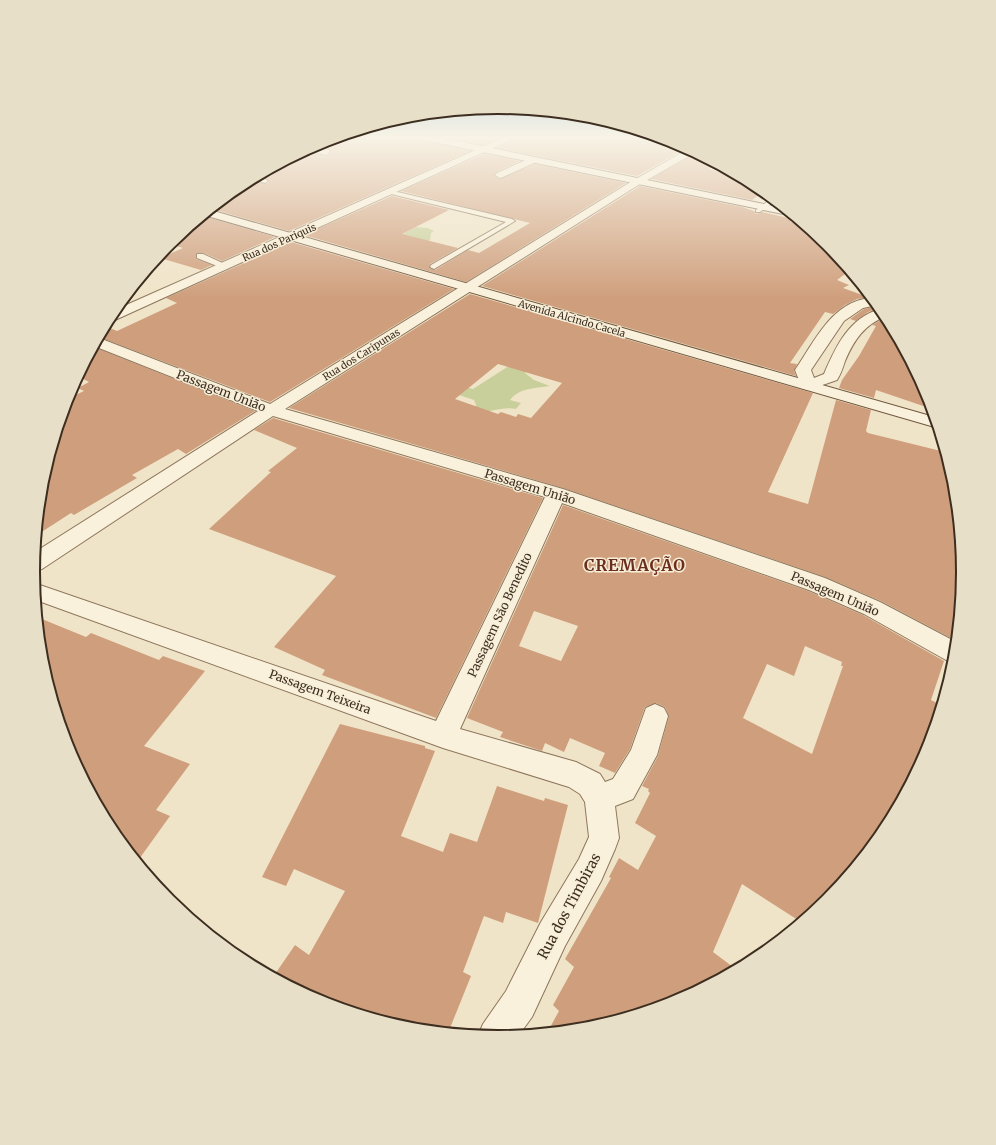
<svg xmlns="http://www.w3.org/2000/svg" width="996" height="1145" viewBox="0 0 996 1145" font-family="Merriweather,serif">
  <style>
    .green { fill: #c9cf9b }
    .building { fill: #cf9f7d; fill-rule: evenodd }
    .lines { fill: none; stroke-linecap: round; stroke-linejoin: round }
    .service-casing { stroke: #8d765c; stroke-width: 2 }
    .minor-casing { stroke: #8d765c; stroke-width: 2 }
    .tertiary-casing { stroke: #8d765c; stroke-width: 2 }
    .secondary-casing { stroke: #6f573f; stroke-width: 2 }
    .service { fill: #faf1dc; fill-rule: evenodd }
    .minor { fill: #faf1dc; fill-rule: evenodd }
    .tertiary { fill: #faf1dc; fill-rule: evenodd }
    .secondary { fill: #faf1dc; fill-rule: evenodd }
    .labels { text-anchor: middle; stroke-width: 3; stroke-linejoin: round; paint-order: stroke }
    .far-street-label { font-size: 10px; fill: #3d2e20; stroke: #f7eed8 }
    .street-label { font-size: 12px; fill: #3d2e20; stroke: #f7eed8 }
    .near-street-label { font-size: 14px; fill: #3d2e20; stroke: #f7eed8 }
    .district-label { font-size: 16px; font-weight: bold; letter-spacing: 1px; fill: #6b2e1e; stroke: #f7eed8 }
    .rim { fill: none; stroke: #3d2e20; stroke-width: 2 }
  </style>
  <rect width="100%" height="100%" fill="#f0e4c8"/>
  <!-- green -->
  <path class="green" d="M 416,227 L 428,228 L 434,231 L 431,233 L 430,240 L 425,243 L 399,236 Z
    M 512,364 L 529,368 L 525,373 L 534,380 L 550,386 C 536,388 519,388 510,400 L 521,403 L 516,409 C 501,406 488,415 474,410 L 476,405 L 474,400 L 456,394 L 465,387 L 473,389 Z"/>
  <!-- building -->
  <path class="building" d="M 353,137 L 419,137 L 424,141 L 470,151 L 289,231 L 212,209 L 240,186 L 251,180 L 266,184 L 269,182 L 269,180 L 258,176 L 291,159 L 309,152 L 327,156 L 331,151 L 329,149 L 324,147 Z
    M 447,137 L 500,137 L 484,145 Z
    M 518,137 L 658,137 L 670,141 L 665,144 L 684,147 L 680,150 L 683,150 L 637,176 L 497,148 Z
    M 695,153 L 716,165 L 708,169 L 739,177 L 763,192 L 752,200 L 651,179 Z
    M 484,154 L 520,161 L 496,172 L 494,175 L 499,179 L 535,164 L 626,183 L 466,282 L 304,235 L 392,196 L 449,210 L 402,234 L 458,248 L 430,264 L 429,268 L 435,270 L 468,250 L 479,253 L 530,223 L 401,191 Z
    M 640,186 L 742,207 L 754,211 L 756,214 L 762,212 L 793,219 L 790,222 L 803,224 L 827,244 L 849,271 L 837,280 L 849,285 L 843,288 L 868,297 L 857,299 L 845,305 L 833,314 L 825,312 L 790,363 L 797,364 L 794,371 L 796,376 L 482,286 Z
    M 203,216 L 204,216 L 275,237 L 222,261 L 204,253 L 196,253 L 196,259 L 212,265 L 201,270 L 160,258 L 183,248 L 169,244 Z
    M 291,242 L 454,289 L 270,402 L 99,337 L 102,332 L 110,328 L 117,331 L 177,303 L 166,298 Z
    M 470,294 L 813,393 L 768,492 L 808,504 L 836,400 L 871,410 L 866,431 L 868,433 L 945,452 L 954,482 L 963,573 L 957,638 L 952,636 L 951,638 L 881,601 L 825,577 L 563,488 L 289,408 ZM 498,364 L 562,383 L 531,418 L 518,414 L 516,417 L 501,412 L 498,414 L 455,399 Z
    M 878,306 L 879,308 L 868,312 L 856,321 L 850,319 L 864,309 Z
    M 886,317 L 928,395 L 932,409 L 876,390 L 874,398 L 839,388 L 842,380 L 859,356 L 876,326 L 872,325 Z
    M 94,347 L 255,411 L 186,454 L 178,449 L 132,475 L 137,478 L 74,515 L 71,513 L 37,535 L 42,482 L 67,399 L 84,391 L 78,388 L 89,382 L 78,376 Z
    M 273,418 L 543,498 L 436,718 L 322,675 L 325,670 L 274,647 L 336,576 L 209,529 L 271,472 L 268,471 L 297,448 L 254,430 Z
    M 563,505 L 808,591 L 863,615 L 944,661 L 931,700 L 941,705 L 928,751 L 884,831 L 827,901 L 801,922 L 742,884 L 713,952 L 737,970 L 676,1002 L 588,1029 L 547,1033 L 559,1011 L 553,1005 L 574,967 L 565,959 L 611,878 L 609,877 L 619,858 L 638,870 L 656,836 L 635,823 L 650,793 L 648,791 L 649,789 L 642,786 L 658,756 L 669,716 L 665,707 L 656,703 L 645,707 L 630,749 L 615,773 L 599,766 L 605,753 L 570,738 L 564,752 L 545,743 L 542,751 L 500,737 L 503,732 L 467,718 ZM 534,611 L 578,626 L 561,661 L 519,646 ZM 805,646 L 842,662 L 841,666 L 843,666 L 812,754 L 743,718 L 767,664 L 794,676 Z
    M 37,617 L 86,637 L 91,633 L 159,660 L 163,656 L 205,671 L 144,746 L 190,764 L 156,810 L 170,816 L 137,862 L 111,831 L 68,750 L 42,663 Z
    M 340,724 L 425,746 L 425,748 L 435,751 L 401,836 L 443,852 L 450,833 L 477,842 L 497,786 L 544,801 L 545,798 L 568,805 L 538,923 L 506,912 L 503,923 L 484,916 L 463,972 L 471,976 L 448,1033 L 407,1029 L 320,1002 L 273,977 L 295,945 L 309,955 L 345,891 L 294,869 L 286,886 L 262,877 Z"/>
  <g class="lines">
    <!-- service casing -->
    <g class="service-casing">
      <path id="service" d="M 256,177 L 267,180 L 268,181 L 265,183 L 252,179 Z
        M 389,190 L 512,219 L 515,221 L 434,269 L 430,267 L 431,265 L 506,222 L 387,193 L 386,192 Z
        M 772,198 L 775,201 L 760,212 L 756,212 L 756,210 Z
        M 197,254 L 203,254 L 229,266 L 228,268 L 222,268 L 197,258 Z"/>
    </g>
    <!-- minor casing -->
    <g class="minor-casing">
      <path id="minor" d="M 314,146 L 329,150 L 330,152 L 326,155 L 307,150 Z
        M 688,149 L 694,153 L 635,187 L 285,409 L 563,489 L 825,578 L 880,602 L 956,642 L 954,663 L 946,660 L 864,614 L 809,590 L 562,503 L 460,729 L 576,762 L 600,774 L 605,782 L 613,779 L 631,750 L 646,708 L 655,704 L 664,708 L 668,716 L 657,755 L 633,799 L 615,806 L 619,838 L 615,849 L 601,881 L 565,946 L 532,1017 L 519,1035 L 498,1037 L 478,1036 L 483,1024 L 506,991 L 541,922 L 579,859 L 589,837 L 585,802 L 580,794 L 569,787 L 443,748 L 36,600 L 34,583 L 436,721 L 545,497 L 273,416 L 42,569 L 34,571 L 35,552 L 258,411 L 94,346 L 99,338 L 270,404 L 629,183 Z
        M 533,157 L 536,158 L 538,160 L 536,162 L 503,177 L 500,178 L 495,175 L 497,173 Z
        M 871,298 L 877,305 L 863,308 L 844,321 L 811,370 L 814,378 L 824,374 C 836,346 849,318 880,309 L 886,316 C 864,325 854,340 845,361 C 843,367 841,374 837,380 L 808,390 L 802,388 L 795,370 C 815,341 832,301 871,298 Z"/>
    </g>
    <!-- tertiary casing -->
    <g class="tertiary-casing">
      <path id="tertiary" d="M 505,137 L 517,137 L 115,320 L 108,321 L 115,310 Z"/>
    </g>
    <!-- secondary casing -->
    <g class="secondary-casing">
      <path id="secondary" d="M 420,137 L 438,137 L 783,208 L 791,214 L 788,215 L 424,140 Z
        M 210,210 L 934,417 L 938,428 L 204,215 Z"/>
    </g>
    <!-- service -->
    <use href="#service" class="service"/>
    <!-- minor -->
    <use href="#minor" class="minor"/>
    <!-- tertiary -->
    <use href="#tertiary" class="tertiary"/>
    <!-- secondary -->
    <use href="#secondary" class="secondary"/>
  </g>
  <!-- sky -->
  <linearGradient id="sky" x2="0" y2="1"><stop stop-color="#8fbad6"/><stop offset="0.46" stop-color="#f8f3e6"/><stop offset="1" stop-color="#f8f3e6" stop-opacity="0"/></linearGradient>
  <rect width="996" height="298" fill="url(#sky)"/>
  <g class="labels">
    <!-- far-street labels -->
    <g class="far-street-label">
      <text transform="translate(279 242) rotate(-24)" y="4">Rua dos Pariquis</text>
      <text transform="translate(572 318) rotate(16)" y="4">Avenida Alcindo Cacela</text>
      <text transform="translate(361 354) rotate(-32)" y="4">Rua dos Caripunas</text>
    </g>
    <!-- street labels -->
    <g class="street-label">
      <text transform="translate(221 391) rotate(21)" y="4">Passagem União</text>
      <text transform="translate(530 487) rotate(17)" y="4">Passagem União</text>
      <text transform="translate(835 594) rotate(23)" y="4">Passagem União</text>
      <text transform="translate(500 615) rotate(-65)" y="4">Passagem São Benedito</text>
      <text transform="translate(320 692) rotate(20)" y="4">Passagem Teixeira</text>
    </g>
    <!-- near-street labels -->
    <g class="near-street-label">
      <text transform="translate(569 906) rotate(-62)" y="5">Rua dos Timbiras</text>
    </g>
    <!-- district labels -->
    <g class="district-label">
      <text x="635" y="571">CREMAÇÃO</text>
    </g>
  </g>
  <!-- crop -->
  <path d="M0 0H996V1145H0ZM40 572a458 458 0 1 1 916 0a458 458 0 1 1-916 0Z" fill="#e8dfc9" fill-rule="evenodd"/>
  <path class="rim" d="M40 572a458 458 0 1 1 916 0a458 458 0 1 1-916 0Z"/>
</svg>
